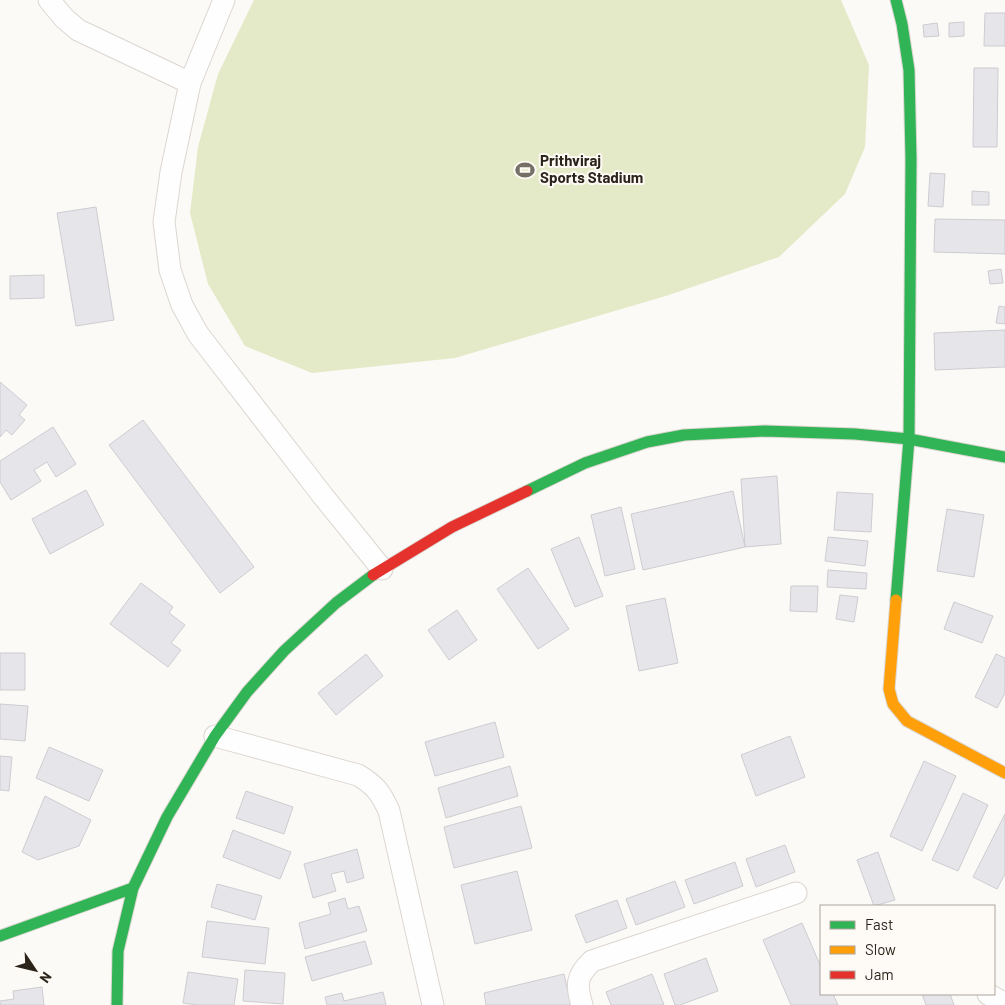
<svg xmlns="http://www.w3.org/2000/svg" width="1005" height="1005" viewBox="0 0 1005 1005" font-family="Barlow,sans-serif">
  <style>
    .park { fill: #e4eac7 }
    .building { fill: #e6e5ea; stroke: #cdccd0 }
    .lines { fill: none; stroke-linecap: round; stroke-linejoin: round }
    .street-casing { stroke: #dbd6d0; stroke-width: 23 }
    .fast-casing { stroke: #dbd6d0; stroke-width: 13 }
    .slow-casing { stroke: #dbd6d0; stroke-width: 13 }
    .jam-casing { stroke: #dbd6d0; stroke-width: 13 }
    .street { stroke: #fffefe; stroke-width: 21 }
    .fast { stroke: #30b455; stroke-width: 11 }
    .slow { stroke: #ff9f0a; stroke-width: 11 }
    .jam { stroke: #e5322d; stroke-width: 11 }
    .labels { text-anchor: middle; stroke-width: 4; stroke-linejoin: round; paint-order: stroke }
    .poi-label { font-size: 15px; font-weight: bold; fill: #2b241a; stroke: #fefaf5; text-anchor: start }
  </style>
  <rect width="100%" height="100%" fill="#fcfaf7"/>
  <!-- park -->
  <path class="park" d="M 254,0 L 841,0 L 869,65 L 865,147 L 845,194 L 779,257 L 669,295 L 455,358 L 312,373 L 245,346 L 208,284 L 190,213 L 198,147 L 218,74 Z"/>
  <!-- building -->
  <path class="building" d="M 985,13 L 1005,13 L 1005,46 L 984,46 Z
    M 964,22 L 964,36 L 949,37 L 949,23 Z
    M 937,23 L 939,36 L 924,37 L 923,25 Z
    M 974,68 L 998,68 L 997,147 L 973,147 Z
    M 930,173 L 945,174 L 943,207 L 928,206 Z
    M 972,191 L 989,192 L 989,205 L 972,205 Z
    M 96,207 L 114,320 L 76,326 L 57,213 Z
    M 935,219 L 1005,220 L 1005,254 L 934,252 Z
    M 1001,269 L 1003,283 L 990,284 L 988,271 Z
    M 44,275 L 44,298 L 10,299 L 10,276 Z
    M 999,306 L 1005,307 L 1005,324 L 996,323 Z
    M 1005,330 L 1005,367 L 935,370 L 934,333 Z
    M 0,382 L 27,405 L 19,415 L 25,420 L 12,435 L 6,430 L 0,437 Z
    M 143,420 L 254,567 L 220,593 L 109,445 Z
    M 53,427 L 76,464 L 56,477 L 47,462 L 34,470 L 41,481 L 11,500 L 0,482 L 0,461 Z
    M 777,476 L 781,544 L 745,547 L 741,479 Z
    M 86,490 L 104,525 L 50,554 L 32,519 Z
    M 733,491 L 745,547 L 643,570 L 631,514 Z
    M 837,492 L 873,494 L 871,532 L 834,530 Z
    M 621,507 L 635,569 L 605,576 L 591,515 Z
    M 947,509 L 984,515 L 974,577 L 937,571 Z
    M 579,537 L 603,596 L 575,607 L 551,549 Z
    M 828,537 L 868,541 L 865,566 L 825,561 Z
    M 528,568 L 569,629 L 538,649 L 497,589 Z
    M 828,570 L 867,573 L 866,589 L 827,587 Z
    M 141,583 L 173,607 L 169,613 L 185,625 L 171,643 L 181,650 L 168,667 L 110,624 Z
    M 791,586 L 818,586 L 817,612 L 790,611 Z
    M 840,595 L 858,597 L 854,622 L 836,619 Z
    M 665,598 L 678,663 L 639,671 L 626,606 Z
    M 954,602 L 993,616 L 982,643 L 944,629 Z
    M 457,610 L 477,640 L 449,660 L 428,630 Z
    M 0,653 L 25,653 L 25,690 L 0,690 Z
    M 366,654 L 383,676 L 336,715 L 318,693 Z
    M 996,654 L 1005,658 L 1005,693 L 997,708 L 975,697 Z
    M 0,704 L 28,706 L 25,741 L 0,739 Z
    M 495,722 L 504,757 L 435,776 L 425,742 Z
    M 790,736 L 805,777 L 756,796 L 741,755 Z
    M 49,747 L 103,770 L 89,801 L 36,778 Z
    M 0,756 L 12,757 L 9,791 L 0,790 Z
    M 924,761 L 956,776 L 922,851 L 890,836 Z
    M 510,766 L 518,796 L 446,818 L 438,788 Z
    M 246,791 L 293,807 L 284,834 L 236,818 Z
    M 963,793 L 988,805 L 958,871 L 932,860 Z
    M 45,796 L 91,820 L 79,846 L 38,860 L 22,852 Z
    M 521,806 L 532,848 L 454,868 L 444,827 Z
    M 1005,814 L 1005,874 L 997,889 L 973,877 Z
    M 233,830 L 291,852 L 280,879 L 223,857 Z
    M 785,845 L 795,872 L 756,887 L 746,859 Z
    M 357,849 L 364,878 L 347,883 L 344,871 L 331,874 L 336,891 L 313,898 L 304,864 Z
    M 878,852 L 895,900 L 874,906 L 857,860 Z
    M 735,862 L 743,886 L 694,904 L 685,880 Z
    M 517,871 L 532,930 L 475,944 L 461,885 Z
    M 675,881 L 685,907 L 636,925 L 626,899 Z
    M 217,884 L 262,896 L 255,920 L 211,907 Z
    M 345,898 L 348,909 L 359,906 L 367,931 L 305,949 L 299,923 L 331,914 L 328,903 Z
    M 617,900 L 627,928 L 586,943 L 575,915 Z
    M 207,921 L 269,928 L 265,964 L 202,957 Z
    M 802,923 L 821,967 L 821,994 L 833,994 L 838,1005 L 791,1005 L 763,940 Z
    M 365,941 L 372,964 L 312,981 L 305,957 Z
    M 706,958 L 718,991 L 680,1005 L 675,1005 L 664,974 Z
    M 245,970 L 285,973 L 283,1004 L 243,1001 Z
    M 188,972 L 238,979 L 234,1005 L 197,1005 L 183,1003 Z
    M 564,974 L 571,1005 L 486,1005 L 484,993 Z
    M 652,974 L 664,1005 L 611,1005 L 606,992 Z
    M 42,987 L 44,1005 L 0,1005 L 0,1001 L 14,999 L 13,991 Z
    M 383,992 L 386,1005 L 327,1005 L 325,997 L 342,993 L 344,1001 Z
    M 922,994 L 950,994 L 954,1005 L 926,1005 Z"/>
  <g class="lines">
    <!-- street casing -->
    <g class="street-casing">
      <path id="street" d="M 49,0 L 64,18 L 78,30 L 190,83
        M 224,0 L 190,83 L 171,172 L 164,222 L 170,270 L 182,305 L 198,334 L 323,496 L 382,569
        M 215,736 L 358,775 C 375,785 381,793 389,811 L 433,1005
        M 988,994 L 1005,1004
        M 582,1005 C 576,985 576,976 592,961 L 796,893"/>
    </g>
    <!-- fast casing -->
    <g class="fast-casing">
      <path id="fast" d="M 896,0 L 902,24 L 909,70 L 911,159 L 909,439 L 896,600
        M 527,491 L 585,463 L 647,442 L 684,435 L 765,431 L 855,434 L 909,439 L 1005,457
        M 0,936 L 133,888
        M 117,1005 L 118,951 L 133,888 L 167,817 L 215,736 L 247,692 L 284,651 L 336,603 L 373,575"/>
    </g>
    <!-- slow casing -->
    <g class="slow-casing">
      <path id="slow" d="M 896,600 L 889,689 L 893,704 L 907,721 L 1005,773"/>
    </g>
    <!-- jam casing -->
    <g class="jam-casing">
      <path id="jam" d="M 373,575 L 452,527 L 527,491"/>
    </g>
    <!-- street -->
    <use href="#street" class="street"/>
    <!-- fast -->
    <use href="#fast" class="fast"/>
    <!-- slow -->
    <use href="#slow" class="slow"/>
    <!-- jam -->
    <use href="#jam" class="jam"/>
  </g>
  <!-- icons -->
  <defs>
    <g id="stadium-bare" transform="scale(1.5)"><path d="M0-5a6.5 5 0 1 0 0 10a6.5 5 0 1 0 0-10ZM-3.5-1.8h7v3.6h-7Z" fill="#746f67" stroke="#fefaf5" stroke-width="2.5" paint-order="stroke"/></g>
  </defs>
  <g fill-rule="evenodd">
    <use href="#stadium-bare" x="525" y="170"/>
  </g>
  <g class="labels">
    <!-- poi labels -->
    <g class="poi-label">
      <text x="540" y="166">Prithviraj<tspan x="540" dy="17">Sports Stadium</tspan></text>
    </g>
  </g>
  <!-- legend -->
  <rect x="820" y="905" width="175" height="90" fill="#fefaf5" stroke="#aaa49d"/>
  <rect x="830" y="921" width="25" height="8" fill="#30b455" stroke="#aaa49d"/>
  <text x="865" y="930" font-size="15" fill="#2b241a">Fast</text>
  <rect x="830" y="946" width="25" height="8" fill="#ff9f0a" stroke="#aaa49d"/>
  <text x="865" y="955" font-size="15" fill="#2b241a">Slow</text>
  <rect x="830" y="971" width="25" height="8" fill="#e5322d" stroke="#aaa49d"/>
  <text x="865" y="980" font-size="15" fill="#2b241a">Jam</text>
  <!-- north arrow -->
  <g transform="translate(35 970) rotate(125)" stroke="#fefaf5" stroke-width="4" paint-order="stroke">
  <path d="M0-4L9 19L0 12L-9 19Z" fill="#2b241a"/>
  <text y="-8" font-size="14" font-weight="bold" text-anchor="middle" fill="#2b241a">N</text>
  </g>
</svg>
